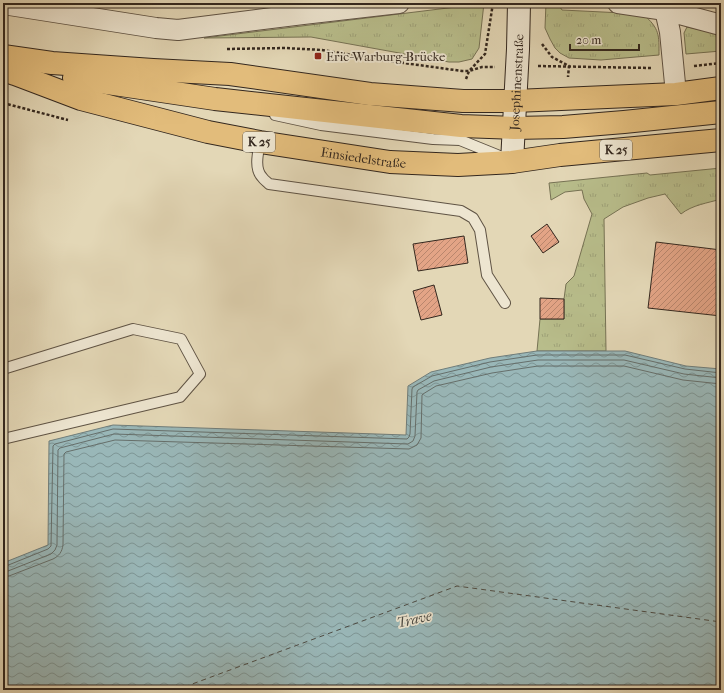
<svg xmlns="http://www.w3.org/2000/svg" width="724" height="693" viewBox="0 0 724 693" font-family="'IM FELL French Canon',serif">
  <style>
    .grass { fill: url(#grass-tufts); stroke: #767254 }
    .water { fill: url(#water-waves); stroke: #707d7a }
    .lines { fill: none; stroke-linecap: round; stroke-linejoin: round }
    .shore { stroke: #666f6b; stroke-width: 1 }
    .ferry { stroke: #4c4b44; stroke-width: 1; stroke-dasharray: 5 4; stroke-linecap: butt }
    .building { fill: url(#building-hatch); stroke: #33271e }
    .lane-casing { stroke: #5f5344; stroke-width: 12 }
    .street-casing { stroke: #5f5344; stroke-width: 22 }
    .secondary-casing { stroke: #33271e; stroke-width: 24 }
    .primary-casing { stroke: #33271e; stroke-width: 24 }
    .path { stroke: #33271e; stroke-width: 2.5; stroke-dasharray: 3 2; stroke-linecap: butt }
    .lane { stroke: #ede5d0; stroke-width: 10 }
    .street { stroke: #ede5d0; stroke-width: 20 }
    .secondary { stroke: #ede5d0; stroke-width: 22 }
    .primary { stroke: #e2bc7b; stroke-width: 22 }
    .poi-dot { fill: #8f2418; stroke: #ede5d0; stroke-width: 1.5 }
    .labels { text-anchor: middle; stroke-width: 3.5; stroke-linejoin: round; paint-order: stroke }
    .shield { fill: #ede5d0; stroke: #6b6053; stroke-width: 1 }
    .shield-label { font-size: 12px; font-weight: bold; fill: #33271e }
    .poi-label { font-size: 13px; fill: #33271e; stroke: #ede5d0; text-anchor: start }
    .street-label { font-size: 13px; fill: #33271e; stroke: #ede5d0 }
    .water-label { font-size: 14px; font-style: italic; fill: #4c4b44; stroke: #ede5d0 }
  </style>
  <defs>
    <pattern id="grass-tufts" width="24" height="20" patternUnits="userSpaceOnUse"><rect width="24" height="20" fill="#b8bd8b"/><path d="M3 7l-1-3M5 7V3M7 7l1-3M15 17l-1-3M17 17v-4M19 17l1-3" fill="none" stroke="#9fa278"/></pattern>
    <pattern id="water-waves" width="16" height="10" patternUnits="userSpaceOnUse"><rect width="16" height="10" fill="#99b7b8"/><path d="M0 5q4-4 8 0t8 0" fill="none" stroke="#7d9595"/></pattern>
    <pattern id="building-hatch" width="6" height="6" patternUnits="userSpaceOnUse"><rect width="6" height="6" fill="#e3a486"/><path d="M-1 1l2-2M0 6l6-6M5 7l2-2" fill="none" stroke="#b9866d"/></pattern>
  </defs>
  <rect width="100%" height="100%" fill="#e3d7b6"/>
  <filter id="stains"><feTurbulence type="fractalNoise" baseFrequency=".005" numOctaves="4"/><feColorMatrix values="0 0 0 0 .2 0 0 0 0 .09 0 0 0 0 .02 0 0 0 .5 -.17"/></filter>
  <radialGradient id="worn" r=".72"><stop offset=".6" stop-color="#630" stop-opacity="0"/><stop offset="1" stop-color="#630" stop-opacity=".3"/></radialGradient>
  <!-- grass -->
  <path class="grass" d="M 468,3 L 484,3 L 479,48 L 472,59 L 459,62 L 449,62 L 311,37 L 204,38 L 464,6 Z
    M 546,3 L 558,4 L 562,10 L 643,14 C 660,29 659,35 659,55 L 601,60 L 569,58 L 560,53 L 555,48 L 550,39 L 545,28 Z
    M 687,27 L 721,34 L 721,51 L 686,54 L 684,33 Z
    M 721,168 L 721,199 C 708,203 692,205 681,214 L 665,194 L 648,198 L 623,207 L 604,219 L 606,351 L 537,351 L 540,319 L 564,319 L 564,299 L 566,284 L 574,276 L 592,214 L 584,199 L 582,190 L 565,192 L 551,200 L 549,183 L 647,173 L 650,175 Z"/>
  <!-- water -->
  <path class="water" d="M 537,351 L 625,351 L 686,366 L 721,369 L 721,690 L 3,690 L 3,563 L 48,545 L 49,441 L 113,425 L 406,435 L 408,386 L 431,372 L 490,358 Z"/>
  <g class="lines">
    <!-- shore -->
    <path class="shore" d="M 3,566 L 6,566 L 48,549 L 51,546 L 53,446 L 55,444 L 113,429 L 407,439 L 409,437 L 410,434 L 412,389 L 413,387 L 432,376 L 490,362 L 537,355 L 625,355 L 685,369 L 721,373
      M 3,571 L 8,571 L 51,554 L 55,550 L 57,545 L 58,450 L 60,448 L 114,434 L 408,444 L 413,441 L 415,436 L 417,392 L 418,390 L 434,381 L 491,367 L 538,360 L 624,360 L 684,374 L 721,378
      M 3,577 L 9,576 L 53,559 C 59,556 62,552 63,545 L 64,454 L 66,452 L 115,440 L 409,449 L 417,445 L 421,438 L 422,395 L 423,394 L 436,386 L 492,373 L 538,366 L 624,366 L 683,380 L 721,384"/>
    <!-- ferry -->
    <path class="ferry" d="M 176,690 L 457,586 L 721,622"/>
  </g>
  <!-- building -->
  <path class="building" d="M 547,224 L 559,242 L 543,253 L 531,236 Z
    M 464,236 L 468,263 L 418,271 L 413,244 Z
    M 656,242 L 721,250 L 721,316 L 648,308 Z
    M 434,285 L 442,315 L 421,320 L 413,291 Z
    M 540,298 L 564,299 L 564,319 L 540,319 Z"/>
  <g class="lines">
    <!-- lane casing -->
    <g class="lane-casing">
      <path id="lane" d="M 275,115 L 321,125 L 433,139 L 460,140 L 502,157
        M 260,142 C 258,153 254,168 262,177 C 264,180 267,182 269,184 L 461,211 L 473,218 L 480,230 L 487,275 L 505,303
        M 3,369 L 133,329 L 181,339 L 200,374 L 180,397 L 3,439"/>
    </g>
    <!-- street casing -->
    <g class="street-casing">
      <path id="street" d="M 618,3 L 665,10 L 721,25
        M 3,4 L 156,28 L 178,30 L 303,14 L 399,3
        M 665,10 L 670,32 L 676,94"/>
    </g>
    <!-- secondary casing -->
    <g class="secondary-casing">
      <g id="secondary">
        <path id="s1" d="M 512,162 L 518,49 L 519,3"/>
      </g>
    </g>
    <!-- primary casing -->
    <g class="primary-casing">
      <g id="primary">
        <path d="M 3,56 L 52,63 L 153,70 L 230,74 L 370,94 L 463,101 L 515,101 L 676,94 L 721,88"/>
        <path id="s2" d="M 3,70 L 15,74 L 81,99 L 208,132 L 260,142 L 390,162 L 458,165 L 512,162 L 560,155 L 721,140"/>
        <path d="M 74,78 L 215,99 L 461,126 L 514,128 L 563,127 L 624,122 L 721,112"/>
      </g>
    </g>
    <!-- path -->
    <path class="path" d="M 542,44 L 552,57 L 569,66 L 568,77
      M 227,49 L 285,48 L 322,50 L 382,60 L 462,71 L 469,71 L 482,67 L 495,67
      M 538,66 L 651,68
      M 694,66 L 721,63
      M 466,79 L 469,71 L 485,54 L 493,3
      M 3,103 L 68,120"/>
    <!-- lane -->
    <use href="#lane" class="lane"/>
    <!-- street -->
    <use href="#street" class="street"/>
    <!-- secondary -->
    <use href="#secondary" class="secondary"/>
    <!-- primary -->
    <use href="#primary" class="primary"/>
  </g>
  <!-- markers -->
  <rect class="poi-dot" x="314" y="52" width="8" height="8" rx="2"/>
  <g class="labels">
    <!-- shield labels -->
    <g class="shield">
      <rect x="243" y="132" width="32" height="20" rx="3"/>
      <rect x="600" y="140" width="32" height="20" rx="3"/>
    </g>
    <g class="shield-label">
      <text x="259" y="146">K 25</text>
      <text x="616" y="154">K 25</text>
    </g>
    <!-- poi labels -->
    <g class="poi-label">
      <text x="326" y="61">Eric-Warburg-Brücke</text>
    </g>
    <!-- street labels -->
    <g class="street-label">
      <text dy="5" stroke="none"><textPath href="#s1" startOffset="80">Josephinenstraße</textPath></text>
      <text dy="5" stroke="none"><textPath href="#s2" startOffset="372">Einsiedelstraße</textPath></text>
    </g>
    <!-- water labels -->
    <g class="water-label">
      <text transform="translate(414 619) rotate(-13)" y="5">Trave</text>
    </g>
  </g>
  <!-- margin -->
  <rect width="724" height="693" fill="none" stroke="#e3d7b6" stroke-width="16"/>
  <rect x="4" y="4" width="716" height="685" fill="none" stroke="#33271e" stroke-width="2"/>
  <rect x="8" y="8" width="708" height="677" fill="none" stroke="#33271e"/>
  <!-- scale -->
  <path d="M570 44v6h69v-6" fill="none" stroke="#33271e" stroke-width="2"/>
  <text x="576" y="44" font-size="12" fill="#33271e" stroke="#ede5d0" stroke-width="3" paint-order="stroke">20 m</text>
  <rect width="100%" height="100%" filter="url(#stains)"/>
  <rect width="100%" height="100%" fill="url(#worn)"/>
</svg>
